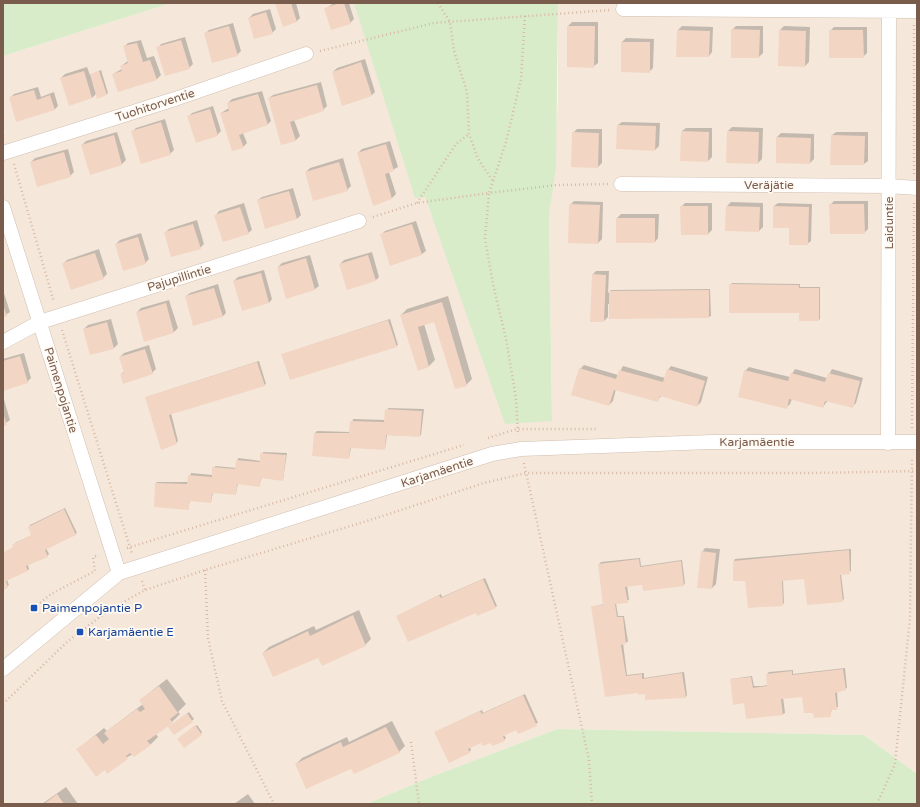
<svg xmlns="http://www.w3.org/2000/svg" width="920" height="807" viewBox="0 0 920 807" font-family="'Varela Round',sans-serif">
  <style>
    .residential { fill: #f5e8da }
    .green { fill: #d8ecc9 }
    .shadow { fill: #0003 }
    .building { fill: #f3d5c3 }
    .lines { fill: none; stroke-linecap: round; stroke-linejoin: round }
    .street-casing { stroke: #d1beb0; stroke-width: 15 }
    .path { stroke: #d9b8a5; stroke-width: 2.5; stroke-dasharray: 1 3; stroke-linecap: butt }
    .street { stroke: #fff; stroke-width: 14 }
    .transit-dot { fill: #1a4fb4; stroke: #fffaf3; stroke-width: 1.5 }
    .labels { text-anchor: middle; stroke-width: 3.5; stroke-linejoin: round; paint-order: stroke }
    .street-label { font-size: 12px; fill: #7a5c4d; stroke: #fffaf3 }
    .transit-label { font-size: 12px; fill: #164399; stroke: #fffaf3; text-anchor: start }
  </style>
  <rect width="100%" height="100%" fill="#fdf6ec"/>
  <!-- residential -->
  <path class="residential" d="M 171,3 L 354,3 L 432,217 L 552,421 L 549,214 L 558,101 L 558,3 L 917,3 L 917,774 L 864,735 L 557,729 L 431,777 L 366,804 L 3,804 L 3,133 L 5,132 L 3,125 L 3,56 Z"/>
  <!-- green -->
  <path class="green" d="M 3,3 L 171,3 L 3,56 Z
    M 354,3 L 558,3 L 556,168 L 549,214 L 552,421 L 505,424 L 425,197 L 415,198 Z
    M 557,729 L 864,735 L 917,774 L 917,804 L 366,804 L 431,777 Z"/>
  <!-- shadow -->
  <path class="shadow" d="M 276,3 L 296,3 L 300,18 L 296,22 Z
    M 334,3 L 349,3 L 354,19 L 350,23 L 325,9 Z
    M 270,9 L 276,29 L 272,33 L 249,18 L 253,14 Z
    M 572,22 L 598,22 L 598,63 L 594,66 L 568,66 L 568,26 Z
    M 233,23 L 241,51 L 237,55 L 205,34 L 209,30 Z
    M 682,26 L 713,27 L 712,52 L 709,56 L 678,30 Z
    M 736,26 L 763,26 L 763,53 L 759,57 L 732,30 Z
    M 784,26 L 810,27 L 809,62 L 805,66 L 780,30 Z
    M 834,27 L 867,27 L 867,53 L 863,57 L 830,31 Z
    M 185,37 L 193,64 L 189,68 L 158,48 L 161,44 Z
    M 626,38 L 654,39 L 653,68 L 649,72 L 622,71 L 622,42 Z
    M 141,40 L 147,58 L 154,56 L 161,75 L 157,79 L 119,91 L 113,74 L 122,69 L 121,66 L 128,61 L 124,47 L 128,43 Z
    M 365,59 L 375,92 L 371,96 L 333,72 L 337,68 Z
    M 87,67 L 90,75 L 101,70 L 108,93 L 107,94 L 97,93 L 92,98 L 61,78 L 65,74 Z
    M 321,82 L 327,106 L 323,110 L 294,120 L 300,136 L 296,140 L 282,144 L 269,98 L 273,95 Z
    M 38,87 L 41,97 L 54,92 L 58,106 L 54,110 L 10,98 L 14,94 Z
    M 262,91 L 271,121 L 268,124 L 243,133 L 247,143 L 243,147 L 221,113 L 229,108 L 228,103 L 232,99 Z
    M 213,106 L 221,131 L 217,135 L 188,117 L 192,113 Z
    M 165,119 L 174,150 L 170,154 L 132,132 L 136,128 Z
    M 622,122 L 660,123 L 659,146 L 655,150 L 618,125 Z
    M 732,127 L 763,128 L 762,159 L 758,163 L 728,131 Z
    M 686,128 L 712,128 L 712,157 L 708,161 L 682,131 Z
    M 577,129 L 602,129 L 602,163 L 598,167 L 573,133 Z
    M 117,132 L 126,160 L 122,164 L 91,174 L 82,145 L 86,141 Z
    M 836,132 L 868,132 L 868,161 L 864,164 L 832,135 Z
    M 781,133 L 814,134 L 814,159 L 810,163 L 777,137 Z
    M 390,141 L 398,167 L 389,172 L 396,194 L 392,198 L 374,205 L 358,153 L 362,149 Z
    M 68,149 L 74,172 L 70,176 L 31,162 L 35,158 Z
    M 343,158 L 351,186 L 347,190 L 306,172 L 310,168 Z
    M 293,188 L 301,215 L 297,219 L 258,200 L 262,197 Z
    M 574,201 L 603,202 L 602,239 L 598,243 L 570,205 Z
    M 834,201 L 868,201 L 868,229 L 864,233 L 830,205 Z
    M 731,202 L 763,203 L 763,227 L 759,231 L 727,206 Z
    M 244,203 L 252,230 L 248,233 L 216,215 L 219,211 Z
    M 685,203 L 712,203 L 712,230 L 708,234 L 681,207 Z
    M 778,203 L 812,204 L 811,241 L 807,244 L 774,206 Z
    M 621,214 L 659,214 L 658,238 L 655,242 L 617,218 Z
    M 197,220 L 204,244 L 200,248 L 165,233 L 169,229 Z
    M 416,221 L 426,251 L 422,254 L 381,235 L 385,231 Z
    M 141,233 L 149,259 L 145,263 L 116,244 L 120,240 Z
    M 99,249 L 107,274 L 103,278 L 63,264 L 67,260 Z
    M 372,252 L 379,277 L 376,280 L 340,264 L 344,260 Z
    M 310,255 L 319,286 L 315,289 L 287,298 L 278,267 L 282,263 Z
    M 264,270 L 272,299 L 269,303 L 234,281 L 238,277 Z
    M 596,271 L 609,271 L 608,293 L 611,290 L 710,289 L 711,316 L 709,317 L 608,304 L 608,317 L 604,321 L 592,275 Z
    M 732,283 L 800,284 L 800,287 L 820,287 L 820,319 L 819,320 L 730,285 Z
    M 218,284 L 226,313 L 222,317 L 186,296 L 190,293 Z
    M 3,290 L 10,312 L 3,317 Z
    M 448,296 L 472,379 L 466,385 L 434,321 L 424,324 L 435,360 L 429,366 L 419,370 L 401,315 L 407,309 Z
    M 169,300 L 178,328 L 174,332 L 145,340 L 137,312 L 141,308 Z
    M 111,319 L 118,344 L 114,348 L 84,329 L 88,325 Z
    M 390,319 L 398,345 L 396,346 L 283,354 Z
    M 149,345 L 156,369 L 152,373 L 121,374 L 125,371 L 120,357 L 124,353 Z
    M 24,353 L 31,378 L 27,382 L 3,390 L 3,359 Z
    M 259,361 L 266,384 L 264,385 L 171,413 L 178,441 L 176,443 L 146,397 Z
    M 584,365 L 618,375 L 623,366 L 665,378 L 668,370 L 671,366 L 708,377 L 701,402 L 697,406 L 662,395 L 657,401 L 616,389 L 613,401 L 609,405 L 580,369 Z
    M 749,367 L 790,377 L 795,369 L 827,378 L 832,369 L 863,378 L 856,403 L 852,407 L 828,400 L 823,407 L 792,399 L 790,404 L 786,408 L 745,371 Z
    M 3,396 L 10,420 L 3,425 Z
    M 388,408 L 424,409 L 421,435 L 419,436 L 387,435 L 385,449 L 351,447 L 349,458 L 315,433 L 317,431 L 350,432 L 353,419 L 385,420 Z
    M 263,452 L 287,453 L 283,480 L 262,477 L 259,486 L 238,483 L 236,493 L 213,492 L 211,502 L 190,500 L 188,509 L 156,483 L 157,482 L 188,482 L 191,473 L 213,475 L 215,466 L 236,468 L 238,458 L 261,461 Z
    M 65,508 L 77,533 L 46,548 L 49,554 L 47,556 L 28,565 L 29,569 L 28,570 L 7,580 L 9,585 L 3,589 L 3,553 L 14,547 L 15,543 L 32,535 L 29,527 L 30,525 Z
    M 705,548 L 720,549 L 716,584 L 712,588 L 702,552 Z
    M 851,549 L 851,571 L 841,574 L 844,599 L 842,601 L 805,577 L 783,580 L 784,603 L 782,605 L 746,580 L 734,561 L 735,559 Z
    M 640,558 L 641,566 L 682,560 L 685,583 L 684,585 L 627,585 L 629,600 L 616,603 L 618,616 L 624,616 L 628,642 L 623,643 L 627,675 L 644,673 L 644,678 L 684,672 L 687,695 L 686,697 L 639,692 L 606,696 L 592,607 L 604,604 L 599,564 L 601,562 Z
    M 485,578 L 497,606 L 495,607 L 476,612 L 397,616 L 441,594 L 442,597 Z
    M 359,610 L 371,639 L 365,645 L 319,656 L 263,653 L 269,647 L 314,626 L 316,630 Z
    M 845,668 L 847,688 L 837,691 L 838,707 L 832,709 L 830,716 L 814,712 L 803,695 L 783,697 L 785,713 L 783,714 L 747,718 L 745,702 L 731,679 L 752,676 L 754,686 L 762,686 L 768,685 L 767,674 L 769,672 L 793,670 L 793,674 Z
    M 167,679 L 186,704 L 178,712 L 180,714 L 172,722 L 156,734 L 158,737 L 150,745 L 105,769 L 78,749 L 104,728 L 107,731 L 143,704 L 140,700 Z
    M 525,694 L 538,723 L 517,729 L 504,735 L 506,738 L 504,740 L 482,742 L 470,747 L 471,750 L 469,752 L 435,732 L 482,710 L 483,713 Z
    M 189,712 L 194,719 L 175,734 L 171,726 Z
    M 392,721 L 405,746 L 399,752 L 352,768 L 296,764 L 302,758 L 347,737 L 349,742 Z
    M 197,725 L 202,732 L 201,734 L 180,737 Z
    M 66,787 L 78,804 L 42,804 Z
    M 248,794 L 255,804 L 234,804 Z"/>
  <!-- building -->
  <path class="building" d="M 275,3 L 291,3 L 297,22 L 283,27 Z
    M 340,3 L 344,3 L 351,24 L 331,30 L 324,8 Z
    M 266,12 L 273,34 L 254,39 L 248,18 Z
    M 229,26 L 238,56 L 212,63 L 204,33 Z
    M 567,26 L 595,26 L 594,68 L 567,67 Z
    M 731,29 L 760,30 L 759,58 L 731,58 Z
    M 677,30 L 710,31 L 709,57 L 676,57 Z
    M 779,30 L 806,31 L 805,67 L 778,66 Z
    M 829,30 L 863,30 L 864,58 L 829,58 Z
    M 181,40 L 190,69 L 165,76 L 156,47 Z
    M 621,42 L 650,42 L 650,73 L 621,72 Z
    M 137,43 L 143,62 L 150,60 L 157,80 L 118,92 L 112,74 L 122,71 L 120,66 L 128,63 L 123,46 Z
    M 361,62 L 372,96 L 342,106 L 332,72 Z
    M 84,71 L 92,98 L 69,106 L 60,78 Z
    M 99,71 L 107,95 L 97,99 L 90,74 Z
    M 317,85 L 324,111 L 290,122 L 296,141 L 281,145 L 268,98 Z
    M 34,90 L 37,100 L 50,95 L 55,110 L 16,122 L 9,97 Z
    M 258,94 L 268,125 L 239,135 L 244,148 L 232,151 L 220,113 L 229,111 L 227,103 Z
    M 210,109 L 218,136 L 196,143 L 187,116 Z
    M 161,122 L 171,155 L 141,164 L 131,131 Z
    M 617,125 L 656,126 L 655,151 L 616,149 Z
    M 681,131 L 709,132 L 708,162 L 680,161 Z
    M 727,131 L 759,132 L 758,164 L 726,163 Z
    M 572,132 L 599,133 L 598,168 L 571,167 Z
    M 114,135 L 122,165 L 90,175 L 81,145 Z
    M 831,135 L 865,136 L 864,165 L 830,165 Z
    M 776,137 L 811,138 L 810,164 L 776,163 Z
    M 386,144 L 394,171 L 385,174 L 392,199 L 373,206 L 357,153 Z
    M 64,152 L 71,177 L 37,187 L 30,162 Z
    M 339,162 L 348,191 L 313,201 L 305,172 Z
    M 289,191 L 297,219 L 265,229 L 257,200 Z
    M 569,204 L 600,205 L 598,244 L 568,243 Z
    M 829,204 L 864,204 L 865,234 L 830,234 Z
    M 680,206 L 708,206 L 708,235 L 681,235 Z
    M 726,206 L 760,207 L 759,232 L 725,231 Z
    M 773,206 L 809,207 L 808,245 L 789,245 L 789,228 L 773,228 Z
    M 240,207 L 249,234 L 223,242 L 214,215 Z
    M 616,218 L 655,218 L 655,243 L 616,243 Z
    M 193,224 L 201,249 L 171,257 L 164,232 Z
    M 412,224 L 422,255 L 390,266 L 380,234 Z
    M 138,237 L 146,264 L 123,271 L 115,244 Z
    M 95,253 L 104,279 L 71,290 L 62,263 Z
    M 368,255 L 376,281 L 347,290 L 339,264 Z
    M 306,258 L 315,290 L 286,299 L 277,267 Z
    M 261,273 L 269,303 L 242,311 L 233,281 Z
    M 592,274 L 606,275 L 604,322 L 590,322 Z
    M 729,284 L 799,285 L 799,288 L 819,288 L 819,321 L 799,321 L 799,313 L 729,313 Z
    M 214,288 L 223,317 L 193,326 L 185,296 Z
    M 709,290 L 709,318 L 609,319 L 609,291 Z
    M 442,302 L 467,386 L 455,389 L 434,322 L 418,327 L 429,367 L 418,371 L 400,315 Z
    M 166,303 L 174,333 L 144,342 L 136,312 Z
    M 3,305 L 7,316 L 3,318 Z
    M 388,320 L 397,347 L 290,380 L 281,354 Z
    M 107,322 L 114,349 L 90,355 L 83,329 Z
    M 145,349 L 153,374 L 123,384 L 120,374 L 124,373 L 119,357 Z
    M 20,356 L 28,383 L 3,391 L 3,361 Z
    M 257,362 L 265,386 L 169,415 L 177,444 L 161,450 L 145,397 Z
    M 579,368 L 616,379 L 619,370 L 663,382 L 667,369 L 705,381 L 697,407 L 660,396 L 658,402 L 614,390 L 609,406 L 571,395 Z
    M 744,370 L 788,381 L 791,373 L 825,382 L 828,373 L 860,381 L 853,408 L 825,401 L 823,408 L 789,399 L 787,409 L 738,397 Z
    M 385,409 L 422,411 L 420,437 L 386,435 L 385,450 L 350,448 L 349,459 L 312,456 L 314,433 L 349,433 L 350,421 L 384,422 Z
    M 3,413 L 7,425 L 3,426 Z
    M 260,453 L 286,455 L 283,481 L 261,478 L 260,487 L 237,484 L 236,495 L 212,493 L 211,503 L 189,501 L 189,510 L 154,507 L 155,483 L 187,484 L 188,475 L 212,477 L 212,467 L 235,469 L 236,460 L 260,462 Z
    M 64,509 L 76,535 L 45,550 L 48,557 L 26,566 L 28,571 L 6,581 L 8,588 L 3,590 L 3,553 L 13,547 L 12,545 L 31,535 L 28,527 Z
    M 849,550 L 850,574 L 840,575 L 843,602 L 807,605 L 804,579 L 782,581 L 783,606 L 748,608 L 745,581 L 733,581 L 733,561 Z
    M 701,551 L 716,553 L 712,589 L 697,588 Z
    M 639,559 L 640,567 L 681,561 L 684,586 L 643,591 L 642,585 L 625,587 L 628,603 L 615,604 L 617,617 L 623,617 L 626,644 L 621,645 L 626,676 L 642,674 L 642,679 L 682,673 L 686,698 L 645,700 L 645,694 L 638,695 L 638,693 L 605,697 L 591,606 L 603,605 L 598,564 Z
    M 483,579 L 496,608 L 477,616 L 476,613 L 408,642 L 396,616 L 439,595 L 441,598 Z
    M 353,615 L 366,646 L 322,666 L 318,658 L 273,677 L 262,653 L 308,631 L 310,636 Z
    M 843,669 L 846,690 L 835,693 L 837,710 L 831,710 L 831,717 L 814,718 L 813,713 L 804,713 L 802,697 L 781,699 L 783,715 L 746,719 L 744,703 L 733,705 L 730,679 L 751,677 L 753,688 L 759,687 L 767,686 L 766,674 L 792,671 L 792,675 Z
    M 159,686 L 178,713 L 170,719 L 173,723 L 147,741 L 151,745 L 134,757 L 130,753 L 126,756 L 128,759 L 107,774 L 105,770 L 96,777 L 76,749 L 96,735 L 103,744 L 109,739 L 104,733 L 137,709 L 140,712 L 145,709 L 139,700 Z
    M 523,695 L 537,726 L 518,734 L 516,730 L 503,736 L 505,741 L 492,746 L 491,743 L 483,746 L 481,743 L 468,749 L 470,753 L 449,763 L 434,732 L 480,711 L 482,714 Z
    M 187,713 L 193,722 L 174,735 L 168,727 Z
    M 195,725 L 202,735 L 184,748 L 177,739 Z
    M 386,727 L 400,753 L 354,774 L 351,769 L 306,789 L 295,764 L 341,742 L 343,747 Z
    M 57,794 L 64,804 L 44,804 Z"/>
  <g class="lines">
    <!-- street casing -->
    <g class="street-casing">
      <path id="street" d="M 623,9 L 917,11
        M 3,153 L 175,99 L 306,54
        M 621,184 L 889,186 L 917,188
        M 3,207 L 119,573
        M 3,342 L 40,322 L 359,221
        M 888,443 L 889,3
        M 3,669 L 119,573 L 492,454 L 521,449 L 712,442 L 917,442"/>
    </g>
    <!-- path -->
    <path class="path" d="M 438,3 L 450,22 L 454,51 L 467,92 L 469,134 L 478,159 L 493,181
      M 525,16 L 521,79 L 506,142 L 489,193 L 557,185 L 608,184
      M 914,25 L 914,174
      M 320,51 L 434,23 L 610,10
      M 14,164 L 54,302
      M 417,203 L 456,144 L 469,134
      M 373,217 L 417,203 L 489,193 L 485,239 L 493,284 L 506,339 L 516,398 L 518,435
      M 62,330 L 132,554
      M 912,428 L 914,203
      M 488,438 L 517,429 L 596,429
      M 524,463 L 589,760 L 592,804
      M 127,548 L 464,445
      M 205,570 L 208,638 L 222,701 L 274,804
      M 142,581 L 145,590
      M 34,608 L 51,594 L 95,571 L 93,557 L 99,555
      M 3,704 L 67,642 L 109,610 L 145,590 L 205,570 L 367,521 L 484,483 L 526,473 L 813,473 L 917,471
      M 411,742 L 419,804
      M 877,804 L 895,764 L 910,618 L 912,457"/>
    <!-- street -->
    <use href="#street" class="street"/>
  </g>
  <!-- markers -->
  <g class="transit-dot">
    <rect x="30" y="604" width="8" height="8" rx="2"/>
    <rect x="76" y="628" width="8" height="8" rx="2"/>
  </g>
  <g class="labels">
    <!-- street labels -->
    <g class="street-label">
      <text transform="translate(155 105) rotate(-18)" y="4">Tuohitorventie</text>
      <text x="769" y="189">Veräjätie</text>
      <text transform="translate(889 223) rotate(-90)" y="4">Laiduntie</text>
      <text transform="translate(179 278) rotate(-17)" y="4">Pajupillintie</text>
      <text transform="translate(61 390) rotate(73)" y="4">Paimenpojantie</text>
      <text x="757" y="446">Karjamäentie</text>
      <text transform="translate(437 472) rotate(-18)" y="4">Karjamäentie</text>
    </g>
    <!-- transit labels -->
    <g class="transit-label">
      <text x="42" y="612">Paimenpojantie P</text>
      <text x="88" y="636">Karjamäentie E</text>
    </g>
  </g>
  <!-- border -->
  <rect width="920" height="807" fill="none" stroke="#7a5c4d" stroke-width="8"/>
</svg>
